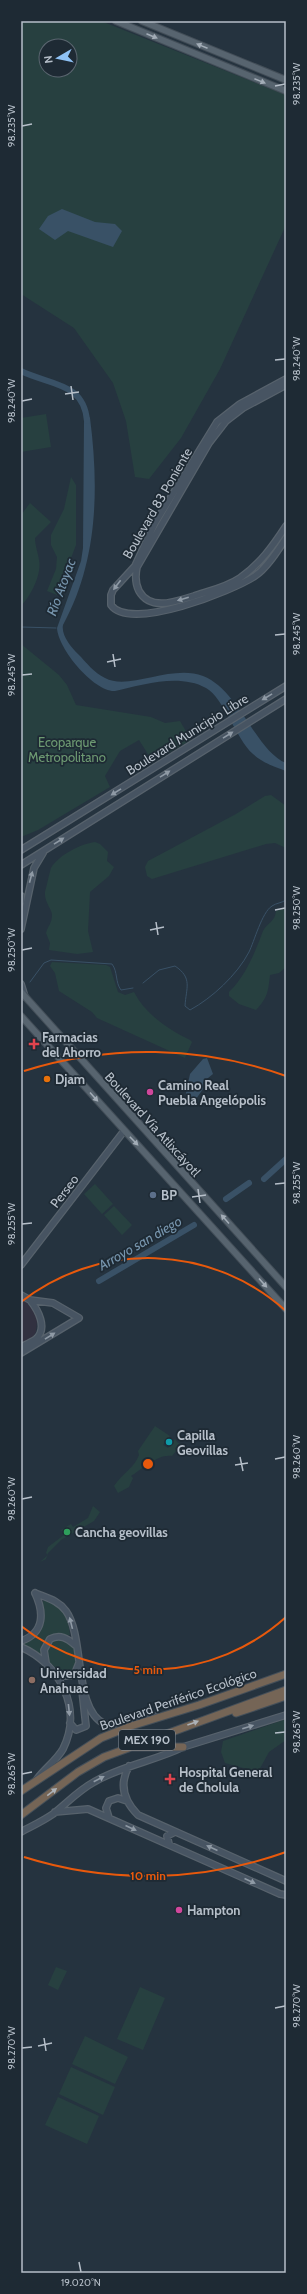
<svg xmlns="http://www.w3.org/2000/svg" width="307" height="2294" viewBox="0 0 307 2294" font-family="Cabin,sans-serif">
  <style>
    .medical { fill: #313140 }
    .green { fill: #274040; fill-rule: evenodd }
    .water { fill: #395166 }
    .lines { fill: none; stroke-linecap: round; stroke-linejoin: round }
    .stream { stroke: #395166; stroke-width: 1 }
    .river { stroke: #395166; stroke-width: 6 }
    .secondary-casing { stroke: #57626c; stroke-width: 8 }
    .primary-casing { stroke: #434e58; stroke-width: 8 }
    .highway-casing { stroke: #444f59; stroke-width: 9 }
    .secondary { stroke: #475462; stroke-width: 5.5 }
    .primary { stroke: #57646f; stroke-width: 6 }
    .highway { stroke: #756556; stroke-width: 7 }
    .oneway { fill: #a3adb7 }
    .oneway2 { fill: #8f9aa5 }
    .oneway3 { fill: #acb2b8 }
    .ticks { fill: none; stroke: #b6bfc9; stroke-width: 1.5 }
    .ring { fill: none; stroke: #e8590c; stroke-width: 2 }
    .health-dot { fill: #e0444e; stroke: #1e2a34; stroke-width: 1.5 }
    .food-dot { fill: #e8710a; stroke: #1e2a34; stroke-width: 1.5 }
    .hotel-dot { fill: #d1479c; stroke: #1e2a34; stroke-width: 1.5 }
    .service-dot { fill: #5c6f8a; stroke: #1e2a34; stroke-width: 1.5 }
    .culture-dot { fill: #0f9aa8; stroke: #1e2a34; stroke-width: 1.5 }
    .leisure-dot { fill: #2e9e5b; stroke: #1e2a34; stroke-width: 1.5 }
    .education-dot { fill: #8d6e63; stroke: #1e2a34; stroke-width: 1.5 }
    .labels { text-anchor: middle; stroke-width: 3.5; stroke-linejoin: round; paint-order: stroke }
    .shield { fill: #1e2a34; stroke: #88929c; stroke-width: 1 }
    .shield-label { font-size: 12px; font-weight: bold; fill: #b6bfc9 }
    .street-label { font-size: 13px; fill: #b6bfc9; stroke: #1e2a34 }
    .park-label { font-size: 13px; fill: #6d9a72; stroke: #1e2a34 }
    .poi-label { font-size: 13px; font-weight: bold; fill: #b6bfc9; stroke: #1e2a34; text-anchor: start }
    .water-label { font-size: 14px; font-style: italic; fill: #7694ac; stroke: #1e2a34 }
    .centre { fill: #e8590c; stroke: #1e2a34; stroke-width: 2 }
    .ring-label { font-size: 12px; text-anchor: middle; font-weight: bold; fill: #e8590c; stroke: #1e2a34; stroke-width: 3.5; stroke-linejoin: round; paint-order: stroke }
    .neatline { fill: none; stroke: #b6bfc9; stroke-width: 1.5 }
    .ticks-label { font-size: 10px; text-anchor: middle; fill: #b6bfc9 }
  </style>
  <rect width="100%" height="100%" fill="#25333f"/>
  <!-- medical -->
  <path class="medical" d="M 21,1297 L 33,1307 L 37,1321 L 36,1332 L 33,1337 L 21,1344 Z"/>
  <!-- green -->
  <path class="green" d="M 21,21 L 101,21 L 286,95 L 286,225 L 220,369 L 181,438 L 149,479 L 135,477 L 126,421 L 113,383 L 74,328 L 21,294 ZM 46,46 L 70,46 L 70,70 L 46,70 Z
    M 46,414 L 51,447 L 21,452 L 21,418 Z
    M 71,477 L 76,485 L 76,545 L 57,595 L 47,591 L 56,569 L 57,557 L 51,545 L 51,535 L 64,509 Z
    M 30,503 L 51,522 L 35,538 C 35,546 38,552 39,560 C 42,574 31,596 21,606 L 21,515 Z
    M 21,644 L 59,675 L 67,685 L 76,705 L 151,717 L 165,723 L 180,721 L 191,740 L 153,762 L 139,740 L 120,751 L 105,776 L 110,787 L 38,830 L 21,837 Z
    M 271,795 L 286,806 L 286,848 L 275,843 L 266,844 L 152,879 L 147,876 L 145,867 L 148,861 L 236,814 L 265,796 Z
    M 95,842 L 100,844 L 108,852 L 107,861 L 114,867 L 109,876 L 90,892 L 88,931 L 93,952 L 77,954 L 49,950 L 50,943 L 46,933 C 48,926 52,923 52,915 C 52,909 44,902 45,892 C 46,889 50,871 51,868 C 59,855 80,844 95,842 Z
    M 286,908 L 286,967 L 279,973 L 270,975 C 268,992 268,997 256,1010 L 239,1004 L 229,996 L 229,992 C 246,976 255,952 263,931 C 267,923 275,922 276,911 Z
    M 52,962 L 106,965 L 110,967 L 118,992 L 125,995 L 134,992 C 146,1015 168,1029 190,1040 L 192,1042 L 185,1058 L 97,1018 L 92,1012 L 59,991 L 55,973 L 50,966 Z
    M 95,1184 L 113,1204 L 102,1214 L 84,1194 Z
    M 114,1206 L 132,1225 L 122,1235 L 104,1215 Z
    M 155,1426 L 170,1436 L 163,1445 L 168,1448 L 175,1439 L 178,1443 L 185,1445 L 175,1448 L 176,1451 L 172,1456 C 159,1453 142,1469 131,1476 L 133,1478 L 129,1487 L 118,1493 L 114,1486 C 122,1474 135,1467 139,1455 L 138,1451 Z
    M 93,1506 L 100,1512 L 94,1521 L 61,1540 L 48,1553 L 46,1559 L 40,1562 L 48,1555 L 46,1553 L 48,1547 L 64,1535 L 61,1530 L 71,1524 L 73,1527 L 88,1518 Z
    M 45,1599 C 63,1607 68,1616 70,1635 C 48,1635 45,1632 40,1657 L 24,1646 L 24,1643 L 42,1623 L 42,1603 Z
    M 66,1639 L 74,1646 L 77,1663 L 74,1670 L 65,1675 L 49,1662 L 45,1653 L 51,1640 Z
    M 286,1719 L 286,1740 L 269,1752 L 258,1772 L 225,1763 L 221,1752 L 223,1741 Z
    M 56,1967 L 67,1971 L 58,1990 L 48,1985 Z
    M 140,1987 L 165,1998 L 143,2050 L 117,2039 Z
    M 85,2036 L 128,2057 L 115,2084 L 72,2064 Z
    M 71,2067 L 115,2087 L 103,2115 L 59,2094 Z
    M 58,2097 L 99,2116 L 87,2144 L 45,2125 Z"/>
  <!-- water -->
  <path class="water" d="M 62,209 L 95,222 L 115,224 L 122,231 L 113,247 L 68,231 L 55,240 L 39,229 L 48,216 Z
    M 87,414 L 90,418 C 99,488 98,561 63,625 C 61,635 71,647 78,654 C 86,662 94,673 105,678 C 129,691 171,664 203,676 C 239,690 256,751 286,763 L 286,771 C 275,767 263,763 253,754 C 236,739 224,698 206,688 C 179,673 142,685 115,691 C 94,692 58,649 57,628 L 81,561 L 83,548 L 84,421 Z
    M 207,1058 L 213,1074 L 203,1082 L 203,1089 L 196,1099 L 189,1100 L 186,1093 L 190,1074 L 203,1059 Z"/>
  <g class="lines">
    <!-- stream -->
    <path class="stream" d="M 21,627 L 56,628
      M 30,982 L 44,963 L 51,960 L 112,964 C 118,972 115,982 121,990 L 133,988
      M 143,983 L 159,970 L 175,966 C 193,978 186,988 185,1006 L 190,1010 C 212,998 237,975 249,952 C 254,942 262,912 272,906 C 276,903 282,903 286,900"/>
    <!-- river -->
    <path class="river" d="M 21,371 C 49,385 84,382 87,421
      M 264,1179 L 286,1159
      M 226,1199 L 249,1183
      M 99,1281 L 194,1225"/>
    <!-- secondary casing -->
    <g class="secondary-casing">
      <path id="secondary" d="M 286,379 L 240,404 L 217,422 L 155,523 L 135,566 L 113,590 L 111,595 L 111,605 C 130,632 232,591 255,576 C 267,568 278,550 286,538
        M 286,385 L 243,408 L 226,421 L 209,443 L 137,567 C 135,576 135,583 139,591 C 151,612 177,601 194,596 C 209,591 227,587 240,578 C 260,564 273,546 286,526
        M 21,850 L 286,686
        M 21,865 L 286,699
        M 21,896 L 21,901
        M 21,929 L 34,868 L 43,853
        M 21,984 L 25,997
        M 21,1265 L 124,1131
        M 21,1295 L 30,1300 L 53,1303 L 79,1318 L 21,1353
        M 21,1347 C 25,1345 32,1342 36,1339 C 48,1328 38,1310 30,1300
        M 35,1593 C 47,1598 58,1600 66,1611 C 85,1637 73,1710 105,1724 C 123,1731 141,1712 159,1717
        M 21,1641 C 45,1633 44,1612 35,1593
        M 21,1647 C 60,1664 83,1709 63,1749 C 56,1761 45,1768 37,1779
        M 46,1663 L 44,1650 L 50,1639 C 60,1634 67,1638 75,1645
        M 57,1675 L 70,1676 L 75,1673 L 79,1663
        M 70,1723 L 76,1730 L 86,1726 L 82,1690
        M 129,1766 C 119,1784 123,1800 138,1815 L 286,1881
        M 55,1812 L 88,1809 L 280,1894 L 286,1895
        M 109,1818 L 106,1808 L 109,1801 L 118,1798 L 127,1801
        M 21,1832 C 32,1826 43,1821 53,1814 C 67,1803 79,1790 94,1782 C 123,1765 155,1761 183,1747 L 286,1715
        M 169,1844 L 167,1836 L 175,1832"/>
    </g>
    <!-- primary casing -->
    <g class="primary-casing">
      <path id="primary" d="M 116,21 L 286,91
        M 142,21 L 286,80
        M 21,992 L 286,1287
        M 21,1016 L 286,1309"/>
    </g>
    <!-- highway casing -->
    <g class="highway-casing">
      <path id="highway" d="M 236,1713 L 286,1696
        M 131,1747 L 183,1747
        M 21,1791 L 101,1738 L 131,1726 L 199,1705 L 286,1674
        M 21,1815 L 78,1772 L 104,1757 L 286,1690"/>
    </g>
    <!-- secondary -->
    <use href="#secondary" class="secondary"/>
    <!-- primary -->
    <use href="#primary" class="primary"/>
    <!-- highway -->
    <use href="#highway" class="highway"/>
  </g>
  <!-- one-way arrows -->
  <defs><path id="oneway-solid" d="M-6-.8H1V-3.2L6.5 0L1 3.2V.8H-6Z"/></defs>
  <g class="oneway">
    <use href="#oneway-solid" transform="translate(152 36) rotate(23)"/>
    <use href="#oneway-solid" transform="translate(202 46) rotate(-158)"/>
    <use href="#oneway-solid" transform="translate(260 81) rotate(22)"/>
    <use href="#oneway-solid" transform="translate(94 1097) rotate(48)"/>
    <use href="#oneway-solid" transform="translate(134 1141) rotate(46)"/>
    <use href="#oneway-solid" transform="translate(225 1219) rotate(-132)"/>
    <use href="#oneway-solid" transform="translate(263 1283) rotate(48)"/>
  </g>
  <g class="oneway2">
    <use href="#oneway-solid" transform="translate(117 585) rotate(127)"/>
    <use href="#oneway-solid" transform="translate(183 599) rotate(164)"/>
    <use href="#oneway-solid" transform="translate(267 697) rotate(149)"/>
    <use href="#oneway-solid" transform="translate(228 735) rotate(-32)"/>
    <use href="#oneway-solid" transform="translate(165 774) rotate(-32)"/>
    <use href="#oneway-solid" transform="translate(116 792) rotate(148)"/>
    <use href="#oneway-solid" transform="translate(59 841) rotate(-32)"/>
    <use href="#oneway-solid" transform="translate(31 877) rotate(-75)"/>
    <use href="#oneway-solid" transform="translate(50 1336) rotate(-32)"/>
    <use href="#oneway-solid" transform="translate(71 1623) rotate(-104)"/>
    <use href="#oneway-solid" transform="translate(69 1710) rotate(84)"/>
    <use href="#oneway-solid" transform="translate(248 1727) rotate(-17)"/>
    <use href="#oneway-solid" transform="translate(99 1779) rotate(-27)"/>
    <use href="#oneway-solid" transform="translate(131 1828) rotate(24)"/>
    <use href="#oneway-solid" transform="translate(212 1848) rotate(-156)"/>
    <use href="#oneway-solid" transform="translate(250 1881) rotate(24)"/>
  </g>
  <g class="oneway3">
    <use href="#oneway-solid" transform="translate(193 1723) rotate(-20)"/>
    <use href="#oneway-solid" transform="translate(52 1792) rotate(-37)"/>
  </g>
  <!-- ticks -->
  <path class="ticks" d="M 275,86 L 285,84M 22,126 L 32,124M 275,360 L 285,359M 71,386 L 73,400M 65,394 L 79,392M 22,401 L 32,399M 275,635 L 285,634M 113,654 L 115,667M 107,662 L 121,659M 22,675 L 32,674M 275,910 L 285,908M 156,922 L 158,935M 150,930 L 164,927M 22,950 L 32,948M 275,1184 L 285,1183M 198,1189 L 200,1203M 192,1197 L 206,1195M 22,1224 L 32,1223M 240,1457 L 243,1471M 275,1459 L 285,1457M 235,1465 L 248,1463M 22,1499 L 32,1497M 275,1733 L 285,1732M 22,1774 L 32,1772M 275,2008 L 285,2006M 44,2038 L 46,2051M 38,2046 L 52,2043M 22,2048 L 32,2047M 79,2262 L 81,2272"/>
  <!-- distance rings -->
  <g class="ring">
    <path d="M286 1617A206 206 0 0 1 21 1626M21 1302A206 206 0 0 1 286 1311"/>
    <path d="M286 1852A412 412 0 0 1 24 1857M24 1071A412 412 0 0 1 286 1076"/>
  </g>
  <!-- markers -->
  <g class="health-dot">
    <path d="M32 1038h4v4h4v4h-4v4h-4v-4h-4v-4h4z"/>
    <path d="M168 1773h4v4h4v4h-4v4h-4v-4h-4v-4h4z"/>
  </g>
  <circle class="food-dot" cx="47" cy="1079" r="4"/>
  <g class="hotel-dot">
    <circle cx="150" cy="1092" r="4"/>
    <circle cx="179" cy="1910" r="4"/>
  </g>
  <circle class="service-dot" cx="153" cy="1195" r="4"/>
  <circle class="culture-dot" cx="169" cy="1442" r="4"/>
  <circle class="leisure-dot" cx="67" cy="1532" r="4"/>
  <circle class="education-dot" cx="32" cy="1680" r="4"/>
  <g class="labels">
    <!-- shield labels -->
    <rect class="shield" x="119" y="1730" width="56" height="20" rx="3"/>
    <g class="shield-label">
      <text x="147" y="1744">MEX 190</text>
    </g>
    <!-- street labels -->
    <g class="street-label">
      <text transform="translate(157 503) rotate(-60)" y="5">Boulevard 83 Poniente</text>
      <text transform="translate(187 734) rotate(-32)" y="5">Boulevard Municipio Libre</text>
      <text transform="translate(153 1124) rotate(48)" y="5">Boulevard Vía Atlixcáyotl</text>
      <text transform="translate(64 1191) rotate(-53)" y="5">Perseo</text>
      <text transform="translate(178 1699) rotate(-19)" y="5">Boulevard Periférico Ecológico</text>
    </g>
    <!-- park labels -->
    <g class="park-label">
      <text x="67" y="747">Ecoparque<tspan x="67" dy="15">Metropolitano</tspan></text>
    </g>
    <!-- poi labels -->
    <g class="poi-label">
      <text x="42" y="1042">Farmacias<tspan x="42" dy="15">del Ahorro</tspan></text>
      <text x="55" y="1084">Djam</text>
      <text x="158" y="1090">Camino Real<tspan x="158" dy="15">Puebla Angelópolis</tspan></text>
      <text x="161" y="1200">BP</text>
      <text x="177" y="1440">Capilla<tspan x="177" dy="15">Geovillas</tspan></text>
      <text x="75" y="1537">Cancha geovillas</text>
      <text x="40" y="1678">Universidad<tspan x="40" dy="15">Anahuac</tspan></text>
      <text x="179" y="1777">Hospital General<tspan x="179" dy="15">de Cholula</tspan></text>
      <text x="187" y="1915">Hampton</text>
    </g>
    <!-- water labels -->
    <g class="water-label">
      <text transform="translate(61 587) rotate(-70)" y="5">Río Atoyac</text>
      <text transform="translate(140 1243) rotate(-30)" y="5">Arroyo san diego</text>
    </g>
  </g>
  <circle cx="148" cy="1464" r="6" class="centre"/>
  <g class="ring-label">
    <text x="148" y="1674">5 min</text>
    <text x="148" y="1880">10 min</text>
  </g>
  <!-- border -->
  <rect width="307" height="2294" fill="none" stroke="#1e2a34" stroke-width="44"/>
  <!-- north arrow -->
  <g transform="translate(58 58) rotate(261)"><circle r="19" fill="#1e2a34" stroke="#5b6670"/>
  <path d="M0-3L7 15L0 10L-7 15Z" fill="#8ec2f6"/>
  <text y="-6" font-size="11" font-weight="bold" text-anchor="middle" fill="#b6bfc9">N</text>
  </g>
  <rect x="22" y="22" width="263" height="2250" class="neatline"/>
  <g class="ticks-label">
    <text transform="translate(296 84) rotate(-90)" y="4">98.235°W</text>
    <text transform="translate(11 126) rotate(-90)" y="4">98.235°W</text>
    <text transform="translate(296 359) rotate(-90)" y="4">98.240°W</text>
    <text transform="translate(11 401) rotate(-90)" y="4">98.240°W</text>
    <text transform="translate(296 634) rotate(-90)" y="4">98.245°W</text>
    <text transform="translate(11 675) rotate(-90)" y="4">98.245°W</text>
    <text transform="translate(296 908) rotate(-90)" y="4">98.250°W</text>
    <text transform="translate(11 950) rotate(-90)" y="4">98.250°W</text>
    <text transform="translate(296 1183) rotate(-90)" y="4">98.255°W</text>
    <text transform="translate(11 1224) rotate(-90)" y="4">98.255°W</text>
    <text transform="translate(296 1457) rotate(-90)" y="4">98.260°W</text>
    <text transform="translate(11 1499) rotate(-90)" y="4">98.260°W</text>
    <text transform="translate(296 1732) rotate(-90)" y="4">98.265°W</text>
    <text transform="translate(11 1774) rotate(-90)" y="4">98.265°W</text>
    <text transform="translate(296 2006) rotate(-90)" y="4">98.270°W</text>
    <text transform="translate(11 2048) rotate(-90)" y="4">98.270°W</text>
    <text x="81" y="2286">19.020°N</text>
  </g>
</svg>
